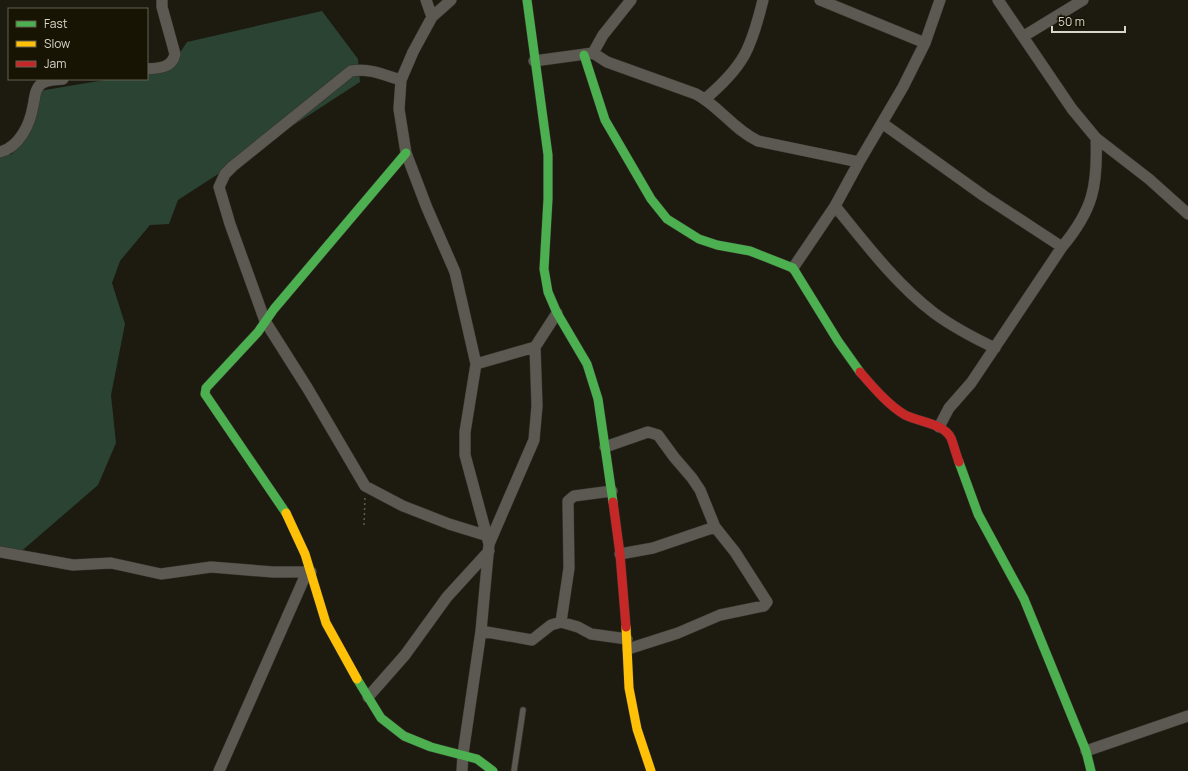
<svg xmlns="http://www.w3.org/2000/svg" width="1188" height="771" viewBox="0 0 1188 771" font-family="Manrope,sans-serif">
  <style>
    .green { fill: #2b4333 }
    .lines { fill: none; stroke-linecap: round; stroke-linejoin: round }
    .lane-casing { stroke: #35332c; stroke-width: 7 }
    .street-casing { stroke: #35332c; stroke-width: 12 }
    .fast-casing { stroke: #35332c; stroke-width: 10 }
    .slow-casing { stroke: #35332c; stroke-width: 10 }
    .jam-casing { stroke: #35332c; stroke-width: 10 }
    .path { stroke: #5d5b54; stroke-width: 1.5; stroke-dasharray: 2 3; stroke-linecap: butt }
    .lane { stroke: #5b5951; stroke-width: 5.5 }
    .street { stroke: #5b5951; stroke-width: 11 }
    .fast { stroke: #4caf50; stroke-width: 9 }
    .slow { stroke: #ffc107; stroke-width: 9 }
    .jam { stroke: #c62828; stroke-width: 9 }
  </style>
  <rect width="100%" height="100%" fill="#1d1a10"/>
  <!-- green -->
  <path class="green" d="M 322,11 L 358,59 L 360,82 L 178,200 L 169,224 L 150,225 L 120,261 L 112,283 L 125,324 L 111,395 L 116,443 L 98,485 L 17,555 L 0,553 L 0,157 L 12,154 L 32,116 L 39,91 L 111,79 L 147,79 L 147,73 L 169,69 L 187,42 Z"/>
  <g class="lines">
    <!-- lane casing -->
    <g class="lane-casing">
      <path id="lane" d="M 514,771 L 523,710"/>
    </g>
    <!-- street casing -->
    <g class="street-casing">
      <path id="street" d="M 426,0 L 432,17
        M 451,0 L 432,17 L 413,52 L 401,80 L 399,109 L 406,153 L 427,208 L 455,272 L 476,364
        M 820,0 L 925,43
        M 998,0 L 1072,109 L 1096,138 L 1149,179 L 1188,214
        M 1024,36 L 1083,0
        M 593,53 L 603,35 L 631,0
        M 534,61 L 593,53 L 607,62 L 696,94 C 719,106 733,129 758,141 L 859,162
        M 147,69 C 160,68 172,68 175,54 L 162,7 L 162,0
        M 401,80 C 384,75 369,68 351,71 L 233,166 L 225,174 L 219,187 L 230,224 L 265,321 L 308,389 L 365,486 L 403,506 L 449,524 L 488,536
        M 705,99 C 744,66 751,49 763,0
        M 882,123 L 984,196 L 1062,247
        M 0,152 C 19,147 30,125 33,106 C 35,99 34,92 39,86 C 44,79 56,80 63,79
        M 835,206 C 865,243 896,284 934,313 C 953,327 974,338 995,348
        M 793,268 L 835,206 L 859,162 L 903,87 L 925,43 L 940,0
        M 939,427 L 949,408 L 971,383 L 1062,247 C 1093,210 1098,186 1096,138
        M 605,447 L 648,432 L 658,435 L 674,457 L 692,478 L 700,490 L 715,527 L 735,552 L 767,602 L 764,606 L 720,615 L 678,633 L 628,649
        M 489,544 L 534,440 L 537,406 L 535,347 L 557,313
        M 0,552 L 73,565 L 111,563 L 161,574 L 211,567 L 273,572 L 311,572
        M 620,554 L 653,548 L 715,527
        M 561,622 L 569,568 L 568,501 L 574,496 L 612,491
        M 481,631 L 532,640 L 551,625 L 561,622 L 578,627 L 591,634 L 627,639
        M 368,697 L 405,655 L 447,597 L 489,551
        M 1086,751 L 1188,716
        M 219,771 L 307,572
        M 462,771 L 463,754 L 481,631 L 489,544 L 465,455 L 465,432 L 476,364 L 535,347"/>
    </g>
    <!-- fast casing -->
    <g class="fast-casing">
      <path id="fast" d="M 527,0 L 548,155 L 548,199 L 544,269 L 548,292 L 557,313 L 587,364 L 598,399 L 613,502
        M 584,55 L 605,120 L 651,199 L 667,219 L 699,239 L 717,245 L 750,251 L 793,268 L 838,341 L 860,372
        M 959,462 L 978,514 L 1024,599 L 1086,751 L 1091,771
        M 286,513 L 205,394 L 206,388 L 258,332 L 274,309 L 406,153
        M 357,679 L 381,718 L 404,736 L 431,747 L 477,759 L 493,771"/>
    </g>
    <!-- slow casing -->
    <g class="slow-casing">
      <path id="slow" d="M 286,513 L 305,554 L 326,623 L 357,679
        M 626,627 L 629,688 L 637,729 L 651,771"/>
    </g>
    <!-- jam casing -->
    <g class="jam-casing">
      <path id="jam" d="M 860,372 C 873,387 888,405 905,415 C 919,422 943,423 951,438 C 954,446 956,454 959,462
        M 613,502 L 620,554 L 626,627"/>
    </g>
    <!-- path -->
    <path class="path" d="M 364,525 L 365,498"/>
    <!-- lane -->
    <use href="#lane" class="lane"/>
    <!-- street -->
    <use href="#street" class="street"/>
    <!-- fast -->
    <use href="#fast" class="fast"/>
    <!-- slow -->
    <use href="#slow" class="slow"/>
    <!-- jam -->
    <use href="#jam" class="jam"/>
  </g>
  <!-- legend -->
  <rect x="8" y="8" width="140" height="72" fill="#181404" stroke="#656153"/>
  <rect x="16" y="21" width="20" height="6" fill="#4caf50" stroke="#656153"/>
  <text x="44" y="28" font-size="12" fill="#d8d5ca">Fast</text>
  <rect x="16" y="41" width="20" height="6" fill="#ffc107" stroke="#656153"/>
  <text x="44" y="48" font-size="12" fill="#d8d5ca">Slow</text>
  <rect x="16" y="61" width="20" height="6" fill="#c62828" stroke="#656153"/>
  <text x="44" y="68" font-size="12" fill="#d8d5ca">Jam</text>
  <!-- scale -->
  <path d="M1052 26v6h73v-6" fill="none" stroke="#d8d5ca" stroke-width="2"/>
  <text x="1058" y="26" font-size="12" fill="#d8d5ca" stroke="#181404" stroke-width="3" paint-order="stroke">50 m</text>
</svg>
